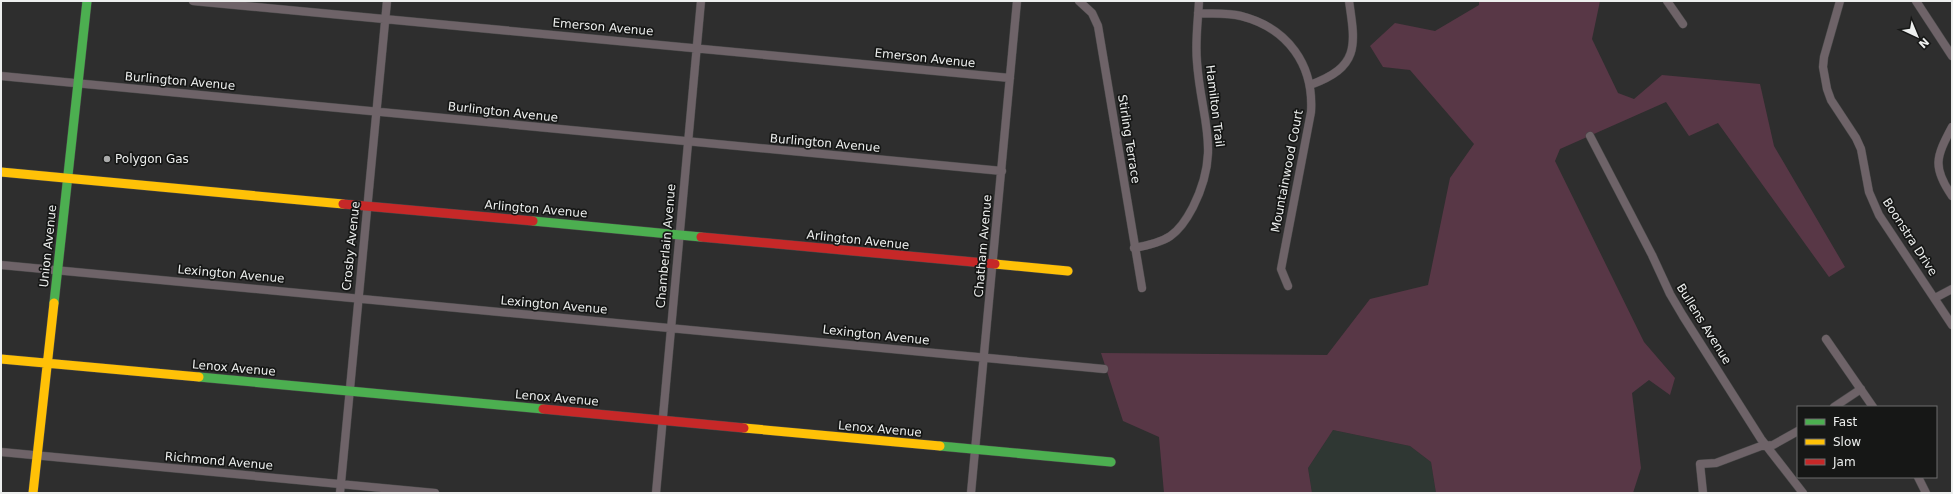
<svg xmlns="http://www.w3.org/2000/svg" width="1953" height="494" viewBox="0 0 1953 494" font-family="'DejaVu Sans',sans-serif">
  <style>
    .built { fill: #2f3733 }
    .green { fill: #583746 }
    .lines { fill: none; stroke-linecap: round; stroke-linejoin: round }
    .street-casing { stroke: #494949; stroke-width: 9 }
    .fast-casing { stroke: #494949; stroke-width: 10 }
    .slow-casing { stroke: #494949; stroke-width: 10 }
    .jam-casing { stroke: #494949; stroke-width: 10 }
    .street { stroke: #6e6368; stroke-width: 8 }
    .fast { stroke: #4caf50; stroke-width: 9 }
    .slow { stroke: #ffc107; stroke-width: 9 }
    .jam { stroke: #c62828; stroke-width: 9 }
    .poi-dot { fill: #aaabab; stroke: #161716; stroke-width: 1.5 }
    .labels { text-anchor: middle; stroke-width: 3.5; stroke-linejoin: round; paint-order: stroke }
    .street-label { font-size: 12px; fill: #edefee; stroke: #161716 }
    .poi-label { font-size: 12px; fill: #edefee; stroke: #161716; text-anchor: start }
  </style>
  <rect width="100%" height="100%" fill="#2e2e2e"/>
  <!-- built -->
  <path class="built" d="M 1333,430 L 1410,446 L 1431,462 L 1436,493 L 1312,493 L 1308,468 Z"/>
  <!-- green -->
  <path class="green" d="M 1479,1 L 1600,1 L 1592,39 L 1618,93 L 1634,99 L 1662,75 L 1760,84 L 1774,146 L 1845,267 L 1829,277 L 1718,123 L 1689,136 L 1666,102 L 1560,149 L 1555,161 L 1644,342 L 1675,378 L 1670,395 L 1649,380 L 1632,393 L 1641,468 L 1633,493 L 1436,493 L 1431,462 L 1410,446 L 1333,430 L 1308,468 L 1312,493 L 1164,493 L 1159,437 L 1123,421 L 1101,353 L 1327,355 L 1370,299 L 1428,285 L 1450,178 L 1474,144 L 1410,70 L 1383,67 L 1370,46 L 1395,23 L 1435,31 L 1479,5 Z"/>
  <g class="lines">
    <!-- street casing -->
    <g class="street-casing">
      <path id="street" d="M 193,1 L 1010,78
        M 1079,1 L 1092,13 L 1098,26 L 1142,288
        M 1667,1 L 1683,24
        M 1840,1 L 1824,57 L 1823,67 L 1827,89 L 1831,100 L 1856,138 L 1861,149 L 1869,192 L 1879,215 L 1952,325
        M 1916,1 L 1952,56
        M 1198,13 C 1212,14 1228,13 1241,16 C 1288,28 1314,65 1311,112 L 1281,269 L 1288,286
        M 1,76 L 1002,171
        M 1310,85 C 1359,67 1356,47 1349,1
        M 1952,127 C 1936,157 1932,167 1952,196
        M 1590,136 L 1652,255 L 1670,294 L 1683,316 L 1761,439 L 1803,493
        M 1134,248 C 1167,242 1178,236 1193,207 C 1222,149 1201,120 1197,62 C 1195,41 1198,21 1199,1
        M 1,265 L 1104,369
        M 1935,298 L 1952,289
        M 1826,339 L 1873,407
        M 1834,407 L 1861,389
        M 1,452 L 435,493
        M 1918,477 L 1926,493
        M 340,493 L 387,1
        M 656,493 L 701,1
        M 971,493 L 1017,1
        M 1703,493 L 1700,464 L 1716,463 L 1761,446 L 1773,445 L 1798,431"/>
    </g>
    <!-- fast casing -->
    <g class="fast-casing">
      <path id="fast" d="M 533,221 L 701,237
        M 54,303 L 87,1
        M 199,377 L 543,409
        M 940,446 L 1111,462"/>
    </g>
    <!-- slow casing -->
    <g class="slow-casing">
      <path id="slow" d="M 1,172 L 343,204
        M 995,264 L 1068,271
        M 1,359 L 199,377
        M 744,428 L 940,446
        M 33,493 L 54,303"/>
    </g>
    <!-- jam casing -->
    <g class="jam-casing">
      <path id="jam" d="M 343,204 L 533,221
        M 701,237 L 995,264
        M 543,409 L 744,428"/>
    </g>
    <!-- street -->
    <use href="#street" class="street"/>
    <!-- fast -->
    <use href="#fast" class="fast"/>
    <!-- slow -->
    <use href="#slow" class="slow"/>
    <!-- jam -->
    <use href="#jam" class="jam"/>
  </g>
  <!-- markers -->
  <circle class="poi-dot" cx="107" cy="159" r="4"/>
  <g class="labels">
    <!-- street labels -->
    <g class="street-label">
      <text transform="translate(603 27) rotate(5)" y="4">Emerson Avenue</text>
      <text transform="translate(925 58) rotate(6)" y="4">Emerson Avenue</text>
      <text transform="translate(180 81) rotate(5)" y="4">Burlington Avenue</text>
      <text transform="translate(1215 106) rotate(83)" y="4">Hamilton Trail</text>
      <text transform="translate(503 112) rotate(6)" y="4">Burlington Avenue</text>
      <text transform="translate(1129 139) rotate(81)" y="4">Stirling Terrace</text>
      <text transform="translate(825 143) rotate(5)" y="4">Burlington Avenue</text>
      <text transform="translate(1287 171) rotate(-79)" y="4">Mountainwood Court</text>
      <text transform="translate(536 209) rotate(5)" y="4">Arlington Avenue</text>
      <text transform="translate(1910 237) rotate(57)" y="4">Boonstra Drive</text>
      <text transform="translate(858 240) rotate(6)" y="4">Arlington Avenue</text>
      <text transform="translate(48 246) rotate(-84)" y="4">Union Avenue</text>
      <text transform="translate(351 246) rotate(-84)" y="4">Crosby Avenue</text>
      <text transform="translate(666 246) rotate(-85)" y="4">Chamberlain Avenue</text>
      <text transform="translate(983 246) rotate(-85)" y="4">Chatham Avenue</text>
      <text transform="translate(231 274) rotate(5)" y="4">Lexington Avenue</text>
      <text transform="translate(554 305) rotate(5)" y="4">Lexington Avenue</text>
      <text transform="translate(1704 324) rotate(58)" y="4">Bullens Avenue</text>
      <text transform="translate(876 335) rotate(6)" y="4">Lexington Avenue</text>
      <text transform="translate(234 368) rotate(5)" y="4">Lenox Avenue</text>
      <text transform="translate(557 398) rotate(5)" y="4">Lenox Avenue</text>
      <text transform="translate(880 429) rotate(5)" y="4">Lenox Avenue</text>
      <text transform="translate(219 461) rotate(5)" y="4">Richmond Avenue</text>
    </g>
    <!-- poi labels -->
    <g class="poi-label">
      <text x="115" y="163">Polygon Gas</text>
    </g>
  </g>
  <!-- border -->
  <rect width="1953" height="494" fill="none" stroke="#edefee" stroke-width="4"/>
  <!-- legend -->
  <rect x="1797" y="406" width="140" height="72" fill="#161716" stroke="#6c6d6c"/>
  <rect x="1805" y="419" width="20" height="6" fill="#4caf50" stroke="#6c6d6c"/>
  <text x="1833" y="426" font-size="12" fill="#edefee">Fast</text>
  <rect x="1805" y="439" width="20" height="6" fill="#ffc107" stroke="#6c6d6c"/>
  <text x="1833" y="446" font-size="12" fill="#edefee">Slow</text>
  <rect x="1805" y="459" width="20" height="6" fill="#c62828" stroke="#6c6d6c"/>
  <text x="1833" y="466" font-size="12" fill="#edefee">Jam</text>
  <!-- north arrow -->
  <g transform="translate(1917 36) rotate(136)" stroke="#161716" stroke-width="3" paint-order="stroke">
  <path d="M0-3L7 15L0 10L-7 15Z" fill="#edefee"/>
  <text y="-6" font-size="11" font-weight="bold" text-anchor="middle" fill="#edefee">N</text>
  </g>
</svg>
